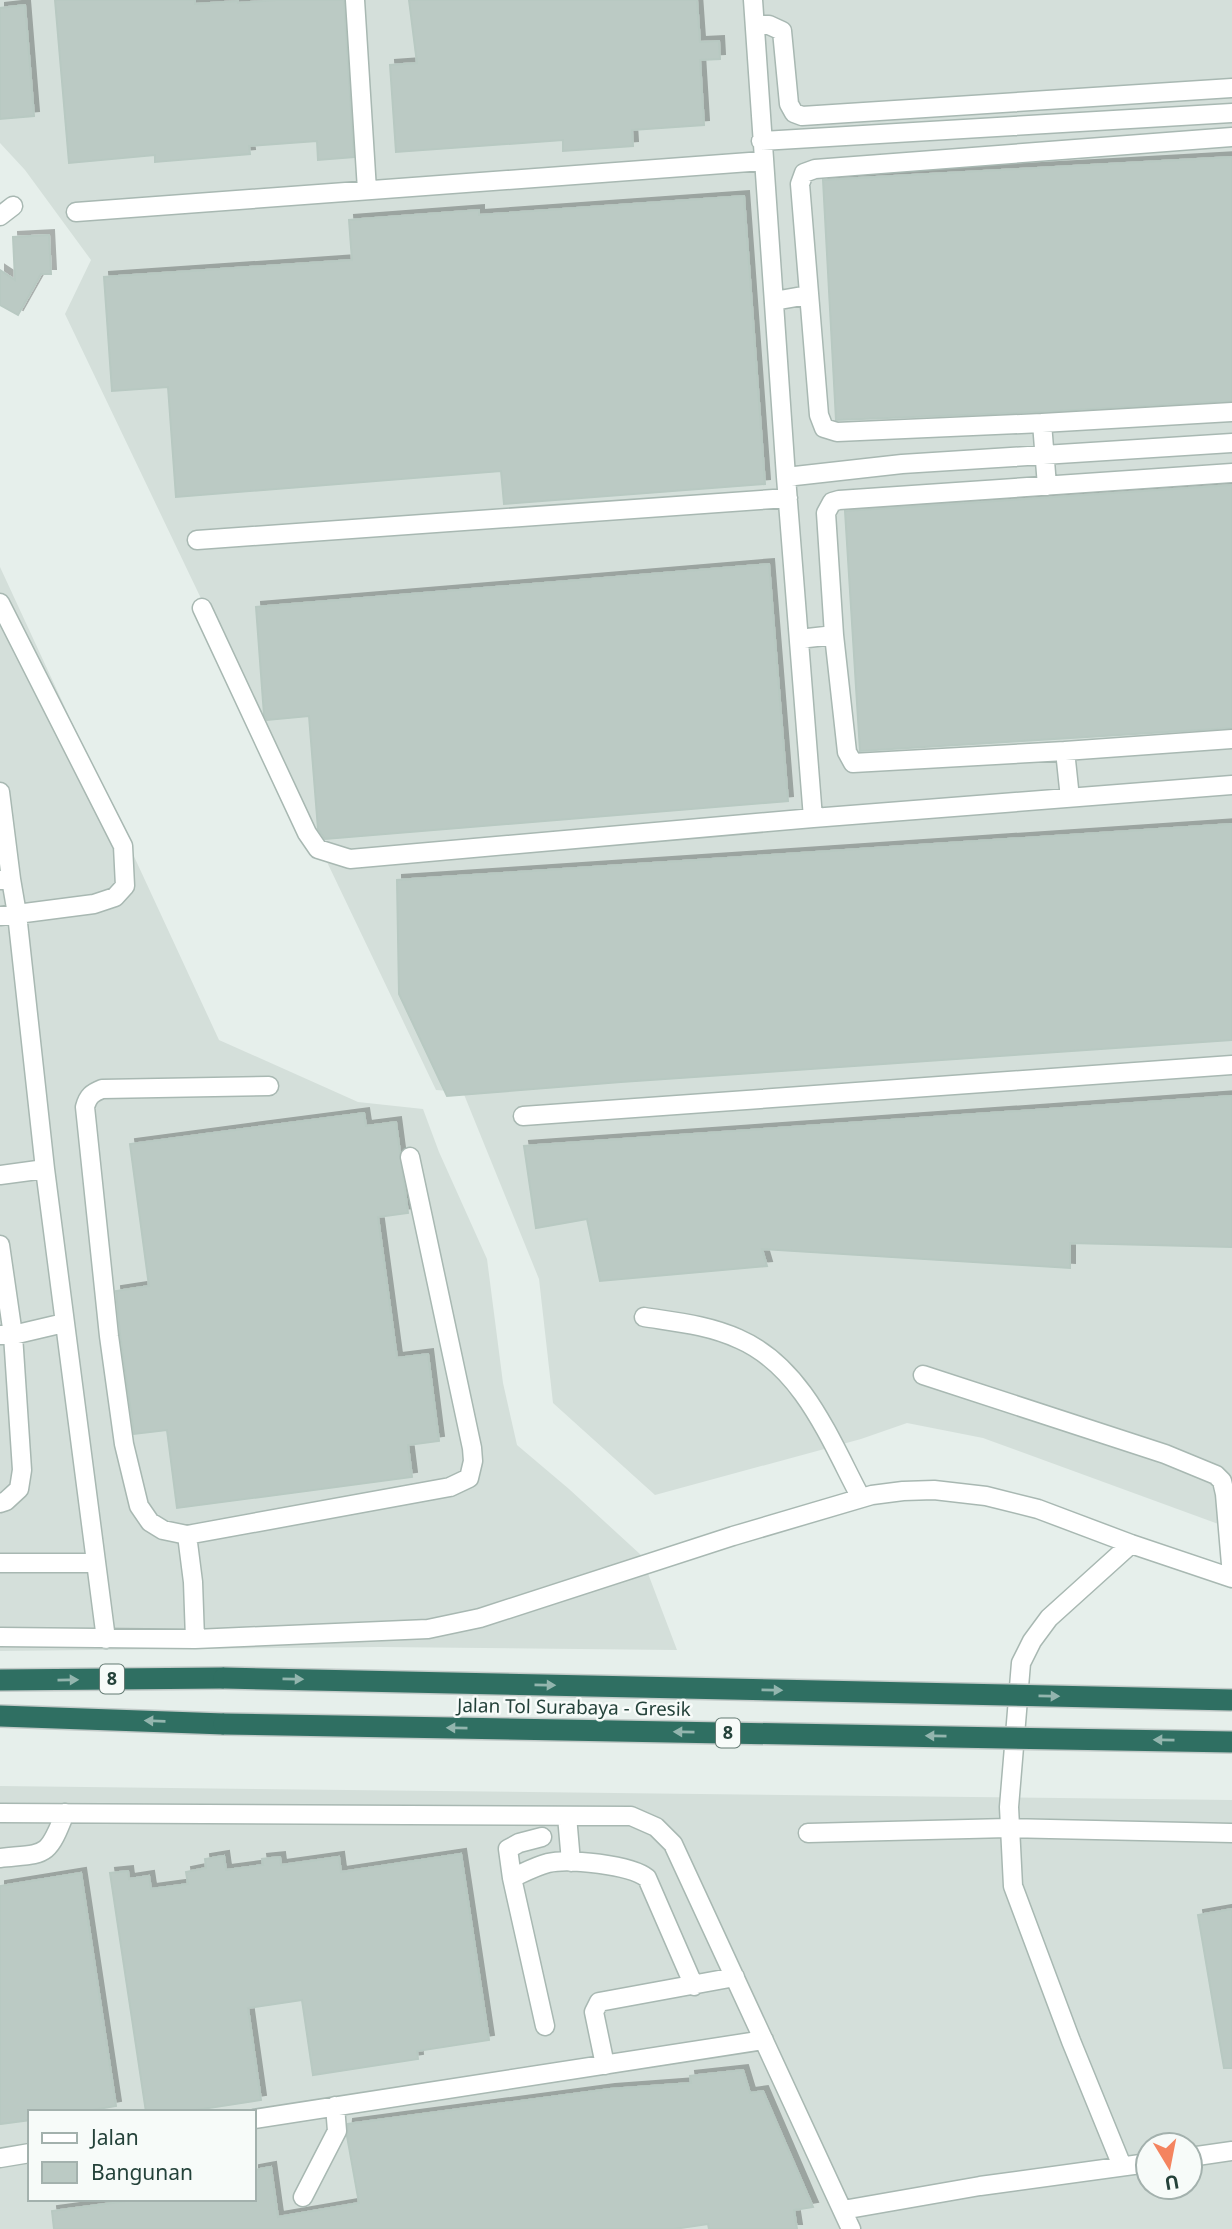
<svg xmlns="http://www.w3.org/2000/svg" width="1232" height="2229" viewBox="0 0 1232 2229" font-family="'Noto Sans',sans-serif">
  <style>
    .built { fill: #d4dfda; fill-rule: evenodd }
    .building { fill: #bbcac4; stroke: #b8c9c2; stroke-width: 2; filter: url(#shadow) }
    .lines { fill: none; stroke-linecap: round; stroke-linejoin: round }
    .minor-casing { stroke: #a8b8b2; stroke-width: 21 }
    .highway-casing { stroke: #c2cac8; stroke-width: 24 }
    .minor { stroke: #fff; stroke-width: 18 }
    .highway { stroke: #2f6f62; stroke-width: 21 }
    .highway-bridge-casing { stroke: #c2cac8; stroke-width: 24; stroke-linecap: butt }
    .highway-bridge { stroke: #2f6f62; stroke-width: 21 }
    .oneway { fill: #93b5ae }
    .labels { text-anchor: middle; stroke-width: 5; stroke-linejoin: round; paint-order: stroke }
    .shield { fill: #f7fbf9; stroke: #637a73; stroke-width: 2 }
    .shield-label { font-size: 18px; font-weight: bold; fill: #24423a }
    .street-label { font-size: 19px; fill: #24423a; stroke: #f7fbf9 }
  </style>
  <defs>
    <filter id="shadow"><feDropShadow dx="5" dy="-5" stdDeviation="0" flood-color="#0004"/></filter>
  </defs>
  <rect width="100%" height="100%" fill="#e6efeb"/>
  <!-- built -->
  <path class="built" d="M 0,0 L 1232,0 L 1232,1529 L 983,1438 L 907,1423 L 861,1439 L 655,1495 L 553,1403 L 539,1279 L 463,1092 L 436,1090 L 65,314 L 91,260 L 25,170 L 0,143 Z
    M 0,567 L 219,1040 L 358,1102 L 423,1109 L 439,1152 L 487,1259 L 503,1383 L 517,1445 L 569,1489 L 641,1555 L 677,1650 L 380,1647 L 0,1651 Z
    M 0,1786 L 1232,1800 L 1232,2229 L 0,2229 ZM 30,2112 L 254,2112 L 254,2199 L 30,2199 ZM 1148,2145 L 1190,2145 L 1190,2187 L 1148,2187 Z"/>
  <!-- building -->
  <path class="building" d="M 55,0 L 195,0 L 195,4 L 238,1 L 238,3 L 276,0 L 344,0 L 354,157 L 318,160 L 317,141 L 249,146 L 250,154 L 155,162 L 155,155 L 69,163 Z
    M 409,0 L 697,0 L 700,42 L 719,41 L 720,59 L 700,60 L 704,125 L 632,130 L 633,146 L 563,151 L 563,140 L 396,152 L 390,65 L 417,63 Z
    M 25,5 L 34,116 L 0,119 L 0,8 Z
    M 1232,157 L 1232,401 L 1041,412 L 836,420 L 823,180 Z
    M 744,196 L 765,484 L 504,504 L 501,471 L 176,497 L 168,387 L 112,391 L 104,277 L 352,260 L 349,220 L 479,210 L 479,215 Z
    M 49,235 L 51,274 L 41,274 L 18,315 L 0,305 L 0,270 L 15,280 L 13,237 Z
    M 1232,485 L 1232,728 L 860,751 L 845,511 Z
    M 769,564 L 788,801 L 325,839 L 318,829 L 309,716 L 267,720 L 264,715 L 256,607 Z
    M 1232,824 L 1232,1040 L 621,1082 L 447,1096 L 399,994 L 397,880 Z
    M 1232,1096 L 1232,1247 L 1070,1243 L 1070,1268 L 762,1249 L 767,1266 L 600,1281 L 587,1219 L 536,1228 L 524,1146 Z
    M 364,1113 L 366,1126 L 396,1122 L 408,1213 L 378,1217 L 397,1358 L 428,1354 L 439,1441 L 408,1445 L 412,1477 L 177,1508 L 167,1430 L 134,1434 L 120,1335 L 116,1291 L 149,1286 L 130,1144 Z
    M 461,1854 L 489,2040 L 417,2051 L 418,2059 L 313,2075 L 302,2000 L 248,2008 L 261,2100 L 183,2112 L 146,2112 L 110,1873 L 128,1871 L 129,1879 L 149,1876 L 151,1889 L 188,1884 L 186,1872 L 206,1868 L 205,1859 L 224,1856 L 226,1870 L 263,1865 L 262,1859 L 280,1857 L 281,1865 L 339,1857 L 341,1872 Z
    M 81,1873 L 116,2106 L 81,2112 L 30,2112 L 30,2120 L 0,2124 L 0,1886 Z
    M 1232,1909 L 1232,2068 L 1224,2068 L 1198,1915 Z
    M 743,2070 L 750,2093 L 763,2091 L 813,2207 L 794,2210 L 797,2229 L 709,2229 L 708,2224 L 674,2229 L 54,2229 L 52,2211 L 127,2201 L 126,2199 L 254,2199 L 254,2170 L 271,2167 L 278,2217 L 359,2203 L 347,2136 L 348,2124 L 610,2089 L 691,2083 L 690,2076 Z"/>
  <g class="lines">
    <!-- minor casing -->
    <g class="minor-casing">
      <path id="minor" d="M 355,0 L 367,190
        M 753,0 L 786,477 L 813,818
        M 755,25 L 769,25 L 782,31 L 789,104 L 794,113 L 802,116 L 1232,88
        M 1232,137 L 815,169 L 804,173 L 800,184 L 819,415 L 824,428 L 837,432 L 1042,423 L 1232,412
        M 761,141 L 1232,113
        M 76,212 L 763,161
        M 0,216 L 13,206
        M 774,301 L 808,295
        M 1042,423 L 1047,486
        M 1232,473 L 839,500 L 832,502 L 826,513 L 834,635 L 847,752 L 853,763 L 1065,751 L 1232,739
        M 786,477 L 902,464 L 1232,443
        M 197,540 L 788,498
        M 0,603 L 123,846 L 125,886 L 115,897 L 94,904 L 17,914 L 45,1169 L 106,1639
        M 202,608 L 307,833 L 318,849 L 350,859 L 813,818 L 1232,785
        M 799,639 L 834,635
        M 1065,751 L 1070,798
        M 0,792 L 11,879
        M 0,916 L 17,914 L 11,879 L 1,880
        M 523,1116 L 1232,1065
        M 0,1175 L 45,1169
        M 0,1245 L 13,1335 L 0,1335
        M 644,1317 C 676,1322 709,1325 739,1339 C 803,1367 830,1440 861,1498
        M 923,1375 L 1165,1454 L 1216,1475 L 1222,1481 L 1225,1494 L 1232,1576
        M 0,1503 L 6,1501 L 19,1489 L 22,1470 L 13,1335 L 64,1323
        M 187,1535 L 450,1487 L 469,1478 L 473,1461 L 472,1448 L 410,1157
        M 0,1563 L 96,1563
        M 0,1637 L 195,1639 L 428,1629 L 480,1618 L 733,1536 L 872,1495 L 903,1491 L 934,1490 L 986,1496 L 1038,1509 L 1131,1544 L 1232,1578
        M 195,1639 L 193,1582 L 187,1535 L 163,1530 L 150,1522 L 139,1506 L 124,1444 L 109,1336 L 85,1107 C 88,1096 92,1093 102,1089 L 269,1086
        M 0,1813 L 631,1816 L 656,1827 L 673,1844 L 851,2229
        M 567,1816 L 571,1862
        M 808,1833 L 1008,1828 L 1232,1833
        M 0,1858 C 46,1853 47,1859 65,1813
        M 512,1878 L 508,1849 L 519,1843 L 542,1837
        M 545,2026 L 512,1878 C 523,1873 536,1866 548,1863 C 568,1858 631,1865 647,1878 L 694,1986
        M 605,2065 L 594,2012 L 599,2002 L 735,1977
        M 254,2119 L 764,2040
        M 1190,2157 L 1232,2151
        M 0,2158 L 30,2153
        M 1122,2166 L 1071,2041 L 1013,1886 L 1009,1807 L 1021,1663 L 1032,1641 L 1049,1618 L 1131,1544
        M 303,2197 L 337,2131 L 335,2106
        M 843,2210 L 980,2186 L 1148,2163"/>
    </g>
    <!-- highway casing -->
    <g class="highway-casing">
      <path id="highway" d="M 0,1680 L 224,1678
        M 0,1716 L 224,1724"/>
    </g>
    <!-- minor -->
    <use href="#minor" class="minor"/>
    <!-- highway -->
    <use href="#highway" class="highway"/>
    <!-- highway-bridge casing -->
    <g class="highway-bridge-casing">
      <path id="highway-bridge" d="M 224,1678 L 1232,1700
        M 224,1724 L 1232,1742"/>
    </g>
    <!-- highway-bridge -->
    <use href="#highway-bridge" class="highway-bridge"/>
  </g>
  <!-- one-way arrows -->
  <defs><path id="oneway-solid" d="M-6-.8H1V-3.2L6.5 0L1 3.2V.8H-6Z" transform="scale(1.75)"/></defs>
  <g class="oneway">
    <use href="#oneway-solid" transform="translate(293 1679) rotate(1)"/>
    <use href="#oneway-solid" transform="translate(68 1680) rotate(-1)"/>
    <use href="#oneway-solid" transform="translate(545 1685) rotate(1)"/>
    <use href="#oneway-solid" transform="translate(772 1690) rotate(1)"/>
    <use href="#oneway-solid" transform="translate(1049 1696) rotate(1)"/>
    <use href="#oneway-solid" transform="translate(155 1721) rotate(-178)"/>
    <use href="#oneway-solid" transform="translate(457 1728) rotate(-179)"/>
    <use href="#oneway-solid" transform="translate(684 1732) rotate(-179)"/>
    <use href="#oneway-solid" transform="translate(936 1736) rotate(-179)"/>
    <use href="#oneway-solid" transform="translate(1164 1740) rotate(-179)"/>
  </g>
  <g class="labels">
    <!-- shield labels -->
    <g class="shield">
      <rect x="100" y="1664.5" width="24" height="29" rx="5"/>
      <rect x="716" y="1718.5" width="24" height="29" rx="5"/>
    </g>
    <g class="shield-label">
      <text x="112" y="1685">8</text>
      <text x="728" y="1739">8</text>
    </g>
    <!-- street labels -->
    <g class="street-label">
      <text transform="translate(574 1707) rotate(1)" y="7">Jalan Tol Surabaya - Gresik</text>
    </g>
  </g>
  <!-- legend -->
  <rect x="28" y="2110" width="228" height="91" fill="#f7fbf9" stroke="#a3b1ad" stroke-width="2"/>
  <rect x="42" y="2133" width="35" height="10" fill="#ffffff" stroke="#a3b1ad" stroke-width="2"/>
  <text x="91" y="2145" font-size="21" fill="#24423a">Jalan</text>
  <rect x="42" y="2162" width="35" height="21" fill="#bbcac4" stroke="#a3b1ad" stroke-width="2"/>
  <text x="91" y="2180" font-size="21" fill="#24423a">Bangunan</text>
  <!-- north arrow -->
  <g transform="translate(1169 2166) rotate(170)"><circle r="33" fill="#f7fbf9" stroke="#a3b1ad" stroke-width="2"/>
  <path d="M0-5L12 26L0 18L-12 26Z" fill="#f4845f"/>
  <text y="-10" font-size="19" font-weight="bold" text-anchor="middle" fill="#24423a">U</text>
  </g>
</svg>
